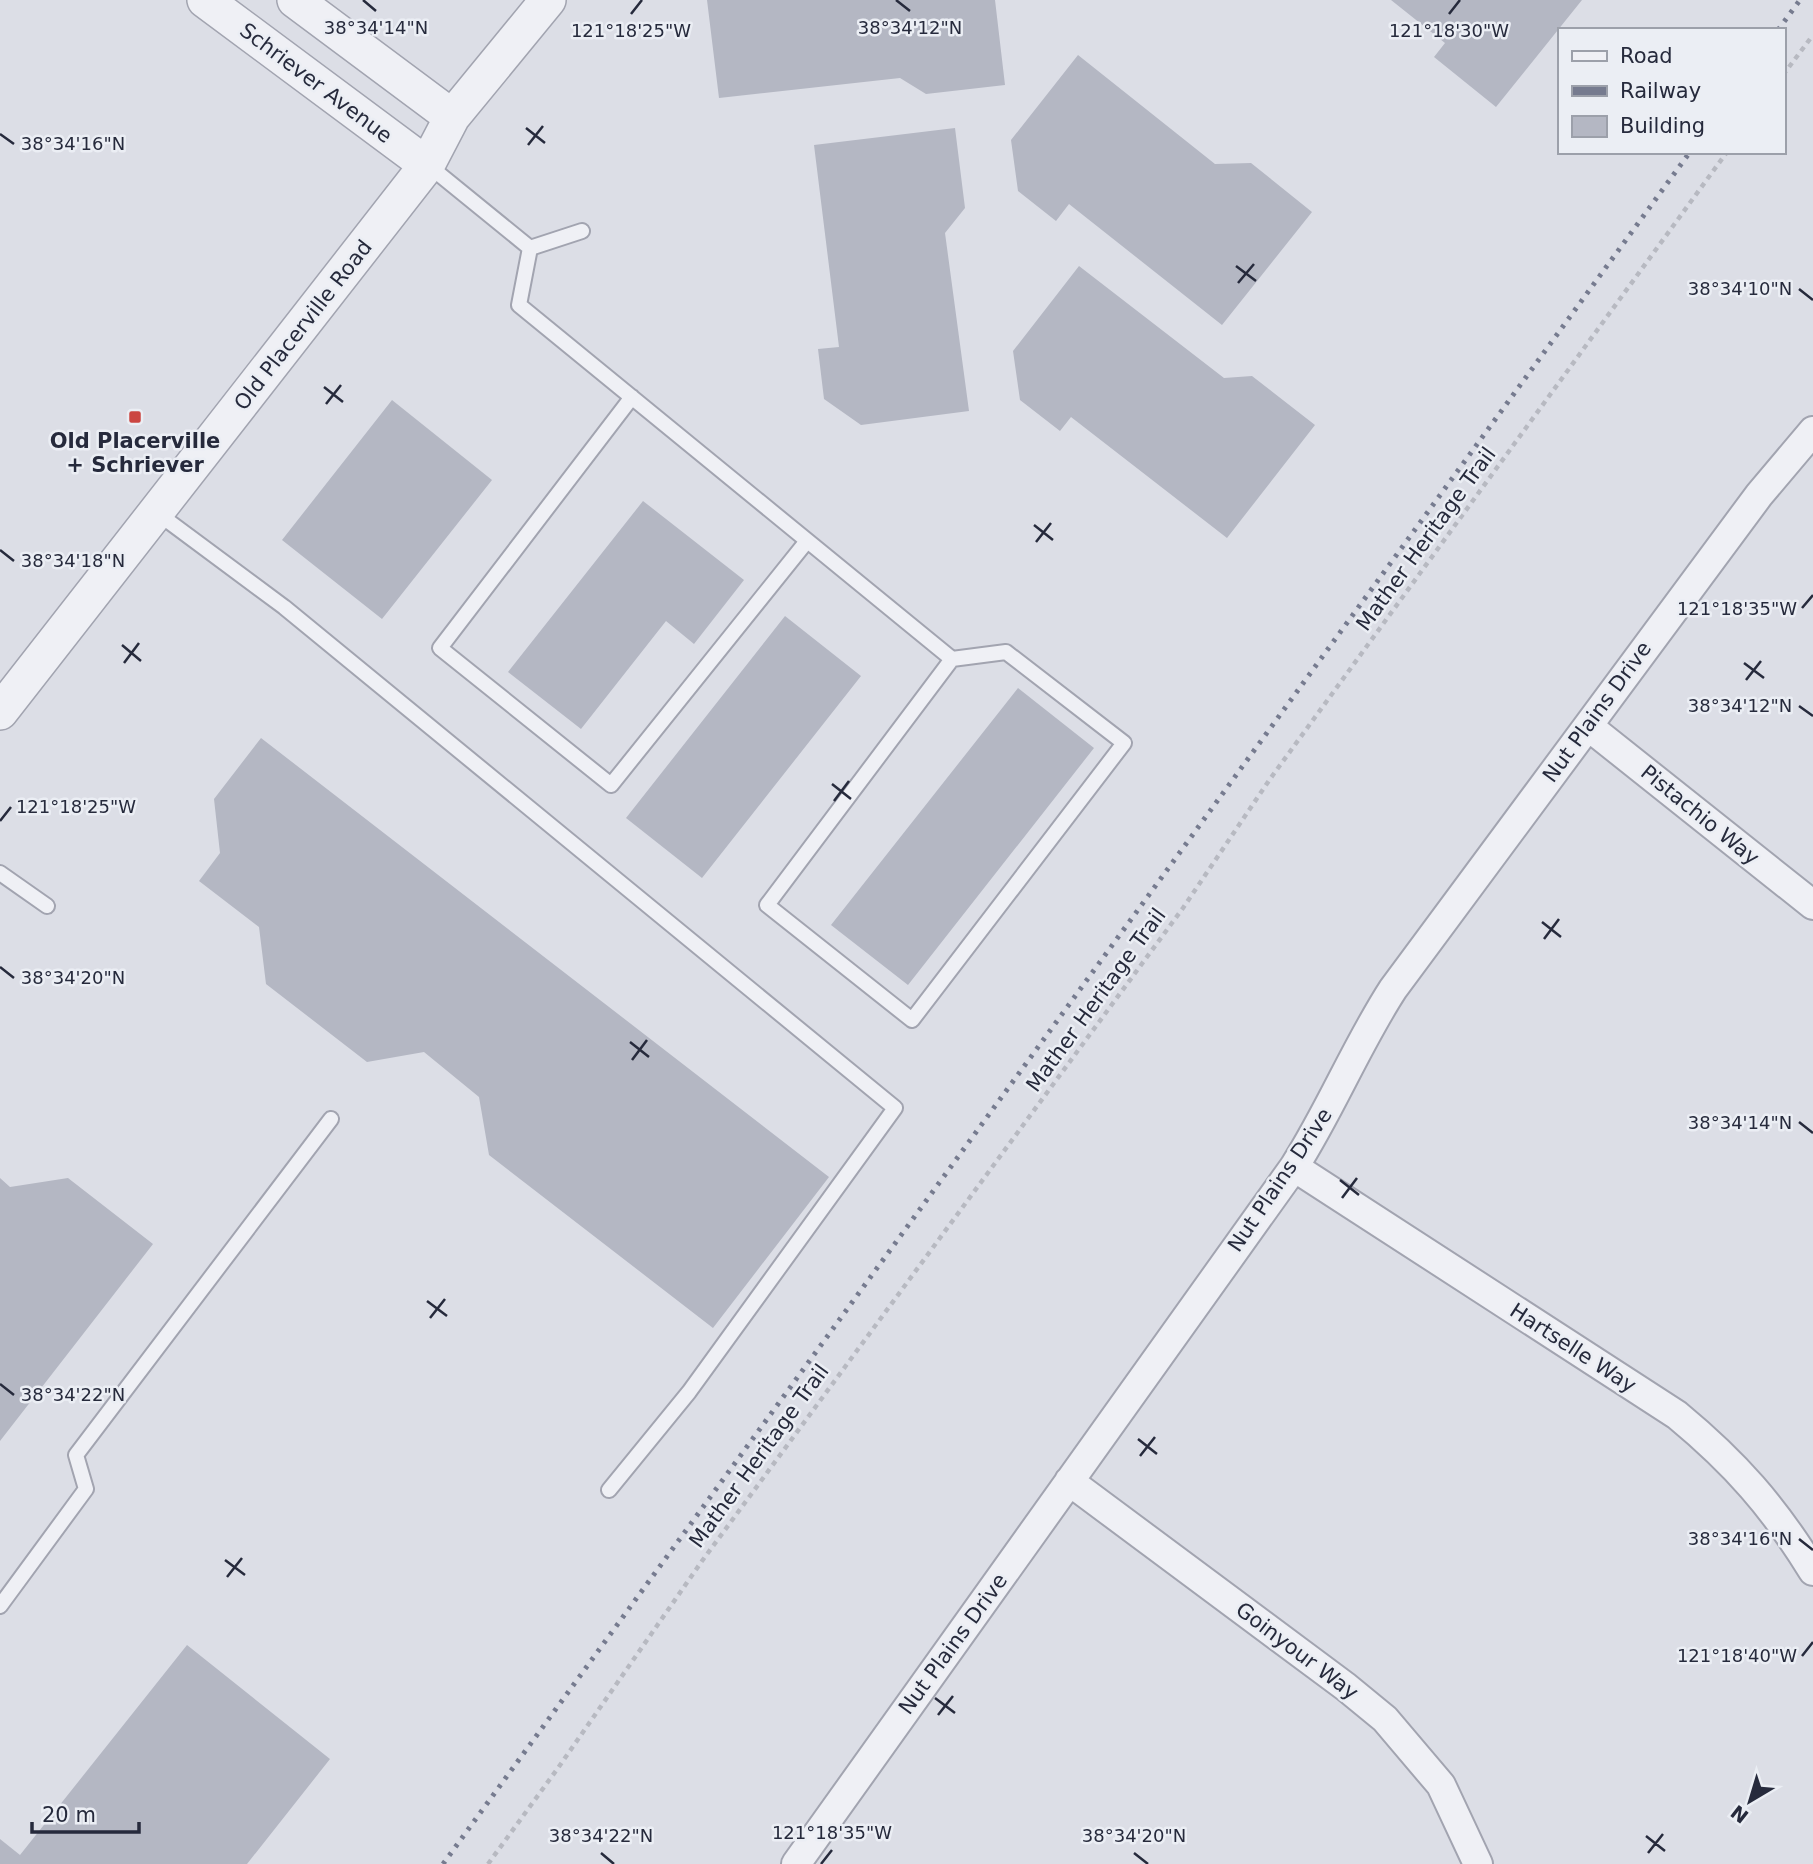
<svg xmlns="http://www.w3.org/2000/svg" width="1813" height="1864" viewBox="0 0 1813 1864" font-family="'DejaVu Sans',sans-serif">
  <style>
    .building { fill: #b4b7c3 }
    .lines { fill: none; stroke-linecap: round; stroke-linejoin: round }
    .service-casing { stroke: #a2a4b0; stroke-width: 18 }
    .minor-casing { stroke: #a2a4b0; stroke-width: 32 }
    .tertiary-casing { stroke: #a2a4b0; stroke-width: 38 }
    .path { stroke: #b7b9c1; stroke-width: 4.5; stroke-dasharray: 5 5; stroke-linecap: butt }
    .service { stroke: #eff0f5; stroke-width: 14 }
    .minor { stroke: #eff0f5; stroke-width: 28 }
    .tertiary { stroke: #eff0f5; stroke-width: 35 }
    .rail { stroke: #767b8f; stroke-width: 5; stroke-dasharray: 3.5 7; stroke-linecap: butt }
    .ticks { fill: none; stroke: #262a3c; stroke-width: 2.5 }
    .poi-dot { fill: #cb4541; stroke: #ebeef4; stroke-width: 2.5 }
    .labels { text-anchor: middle; stroke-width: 5; stroke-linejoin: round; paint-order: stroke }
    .street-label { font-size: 21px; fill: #262a3c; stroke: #ebeef4 }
    .poi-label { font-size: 21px; font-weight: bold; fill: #262a3c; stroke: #ebeef4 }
    .ticks-label { font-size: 18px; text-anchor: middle; fill: #262a3c; stroke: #ebeef4; stroke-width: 5; stroke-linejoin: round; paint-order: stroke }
  </style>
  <rect width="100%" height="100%" fill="#dcdee6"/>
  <!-- building -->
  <path class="building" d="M 707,0 L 995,0 L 1005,85 L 926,94 L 900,78 L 719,98 Z
    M 1391,0 L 1582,0 L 1496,107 L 1434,57 L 1445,43 Z
    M 1078,55 L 1215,164 L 1251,163 L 1312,212 L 1222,325 L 1069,204 L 1056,221 L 1018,191 L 1011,140 Z
    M 955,128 L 965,208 L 945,233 L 969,411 L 861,425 L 824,399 L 818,349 L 839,347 L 814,145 Z
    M 1079,266 L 1224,378 L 1252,376 L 1315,425 L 1227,538 L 1071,417 L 1060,431 L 1020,400 L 1013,351 Z
    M 392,400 L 492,480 L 382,619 L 282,540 Z
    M 643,501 L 744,580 L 694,644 L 666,621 L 581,729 L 508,672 Z
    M 785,616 L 861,676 L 702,878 L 626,818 Z
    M 1018,688 L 1094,748 L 908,985 L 831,925 Z
    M 261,738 L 829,1177 L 713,1328 L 489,1155 L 479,1097 L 424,1052 L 367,1062 L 266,984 L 259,927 L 199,881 L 220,853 L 214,799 Z
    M 0,1178 L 10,1187 L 68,1178 L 153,1244 L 0,1441 Z
    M 187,1645 L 330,1759 L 247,1864 L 0,1864 L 0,1839 L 20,1855 Z"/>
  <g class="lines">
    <!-- service casing -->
    <g class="service-casing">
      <path id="service" d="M 428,165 L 530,248
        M 530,248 L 519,305 L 952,659 L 1006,652 L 1124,743 L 912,1020 L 767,905 L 952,659
        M 530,248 L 582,231
        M 632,397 L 440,648 L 611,785 L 807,541
        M 156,512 L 284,607 L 895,1108 L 689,1392 L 609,1490
        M 0,873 L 47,906
        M 0,1606 L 86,1489 L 76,1455 L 331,1119"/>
    </g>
    <!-- minor casing -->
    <g class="minor-casing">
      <path id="minor" d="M 1588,726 L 1813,905
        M 1294,1167 L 1677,1415 C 1735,1463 1774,1507 1813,1571
        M 1069,1481 L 1346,1687 L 1385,1719 L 1441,1785 L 1478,1864
        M 796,1864 L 1294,1167 C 1331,1109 1356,1046 1393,989 L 1759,495 L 1813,431"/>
    </g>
    <!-- tertiary casing -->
    <g class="tertiary-casing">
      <path id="tertiary" d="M 205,0 L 427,165
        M 295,0 L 452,117
        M 0,712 L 427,165 L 452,117 L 548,0"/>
    </g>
    <!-- path -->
    <path class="path" d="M 1783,75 L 1813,35
      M 488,1864 L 558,1768 L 702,1561 L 1183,908 L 1270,779 L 1727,152"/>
    <!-- service -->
    <use href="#service" class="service"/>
    <!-- minor -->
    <use href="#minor" class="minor"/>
    <!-- tertiary -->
    <use href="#tertiary" class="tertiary"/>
    <!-- rail -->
    <path class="rail" d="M 1778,30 L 1800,0
      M 443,1864 L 1690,152"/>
  </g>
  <!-- ticks -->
  <path class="ticks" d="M 363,0 L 376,11M 896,0 L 910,11M 631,14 L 642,0M 1449,14 L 1460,0M 526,128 L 545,143M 0,134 L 14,144M 528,145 L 543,126M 1236,266 L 1256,281M 1238,283 L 1254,264M 1799,289 L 1813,300M 324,387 L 343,402M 326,404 L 341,385M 1034,525 L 1053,540M 1036,542 L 1051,523M 0,550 L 14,561M 1802,608 L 1813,595M 122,645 L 141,661M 124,663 L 139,643M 1744,663 L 1764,678M 1746,680 L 1761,661M 1799,706 L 1813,716M 832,784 L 851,799M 834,801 L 849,781M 0,821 L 11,807M 1542,922 L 1561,937M 1544,939 L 1559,919M 0,967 L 14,978M 630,1042 L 649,1057M 632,1060 L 647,1040M 1799,1122 L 1813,1133M 1340,1180 L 1359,1195M 1342,1198 L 1357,1178M 427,1301 L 447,1316M 430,1318 L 445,1299M 0,1384 L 14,1395M 1138,1439 L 1157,1454M 1140,1456 L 1155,1437M 1799,1539 L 1813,1550M 225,1560 L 245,1575M 227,1577 L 242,1558M 1802,1656 L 1813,1642M 935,1698 L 955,1713M 938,1715 L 953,1696M 1646,1836 L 1665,1851M 601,1853 L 614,1864M 1134,1853 L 1148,1864M 1648,1853 L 1663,1834M 821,1864 L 832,1850"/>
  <!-- markers -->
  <rect class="poi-dot" x="128" y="410" width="14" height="14" rx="3.5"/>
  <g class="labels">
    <!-- street labels -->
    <g class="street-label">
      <text transform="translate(316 83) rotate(37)" y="7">Schriever Avenue</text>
      <text transform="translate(303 325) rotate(-52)" y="7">Old Placerville Road</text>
      <text transform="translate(1426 539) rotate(-54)" y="7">Mather Heritage Trail</text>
      <text transform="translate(1597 712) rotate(-54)" y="7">Nut Plains Drive</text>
      <text transform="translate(1700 815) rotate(39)" y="7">Pistachio Way</text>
      <text transform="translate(1096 1000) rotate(-54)" y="7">Mather Heritage Trail</text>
      <text transform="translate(1280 1180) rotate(-56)" y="7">Nut Plains Drive</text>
      <text transform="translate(1573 1348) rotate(33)" y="7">Hartselle Way</text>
      <text transform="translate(759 1456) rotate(-54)" y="7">Mather Heritage Trail</text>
      <text transform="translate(953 1644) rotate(-54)" y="7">Nut Plains Drive</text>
      <text transform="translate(1297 1651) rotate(37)" y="7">Goinyour Way</text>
    </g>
    <!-- poi labels -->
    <g class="poi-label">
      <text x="135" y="448">Old Placerville<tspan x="135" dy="24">+ Schriever</tspan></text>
    </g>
  </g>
  <g class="ticks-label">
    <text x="376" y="34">38°34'14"N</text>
    <text x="910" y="34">38°34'12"N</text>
    <text x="631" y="37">121°18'25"W</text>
    <text x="1449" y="37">121°18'30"W</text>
    <text x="73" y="150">38°34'16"N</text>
    <text x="1740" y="295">38°34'10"N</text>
    <text x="73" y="567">38°34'18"N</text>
    <text x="1737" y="615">121°18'35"W</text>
    <text x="1740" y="712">38°34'12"N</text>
    <text x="76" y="813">121°18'25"W</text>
    <text x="73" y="984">38°34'20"N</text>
    <text x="1740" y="1129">38°34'14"N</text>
    <text x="73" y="1401">38°34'22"N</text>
    <text x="1740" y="1545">38°34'16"N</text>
    <text x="1737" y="1662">121°18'40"W</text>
    <text x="832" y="1839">121°18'35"W</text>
    <text x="601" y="1842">38°34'22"N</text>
    <text x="1134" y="1842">38°34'20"N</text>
  </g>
  <!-- legend -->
  <rect x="1558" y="28" width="228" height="126" fill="#ebeef4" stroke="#9ca0aa" stroke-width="2"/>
  <rect x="1572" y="51" width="35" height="10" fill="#eff0f5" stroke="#9ca0aa" stroke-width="2"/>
  <text x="1620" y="63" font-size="21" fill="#262a3c">Road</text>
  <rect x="1572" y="86" width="35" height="10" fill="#767b8f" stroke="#9ca0aa" stroke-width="2"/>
  <text x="1620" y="98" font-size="21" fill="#262a3c">Railway</text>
  <rect x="1572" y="116" width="35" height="21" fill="#b4b7c3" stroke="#9ca0aa" stroke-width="2"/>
  <text x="1620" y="133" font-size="21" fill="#262a3c">Building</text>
  <!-- north arrow -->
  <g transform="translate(1750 1801) rotate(218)" stroke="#ebeef4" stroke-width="5" paint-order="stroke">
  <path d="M0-5L12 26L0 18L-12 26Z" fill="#262a3c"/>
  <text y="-10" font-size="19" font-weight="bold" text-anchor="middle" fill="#262a3c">N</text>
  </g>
  <!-- scale -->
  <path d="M32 1822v10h107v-10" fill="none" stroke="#262a3c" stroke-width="3.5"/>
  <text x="42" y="1822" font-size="21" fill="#262a3c" stroke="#ebeef4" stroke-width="5" paint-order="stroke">20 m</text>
</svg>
